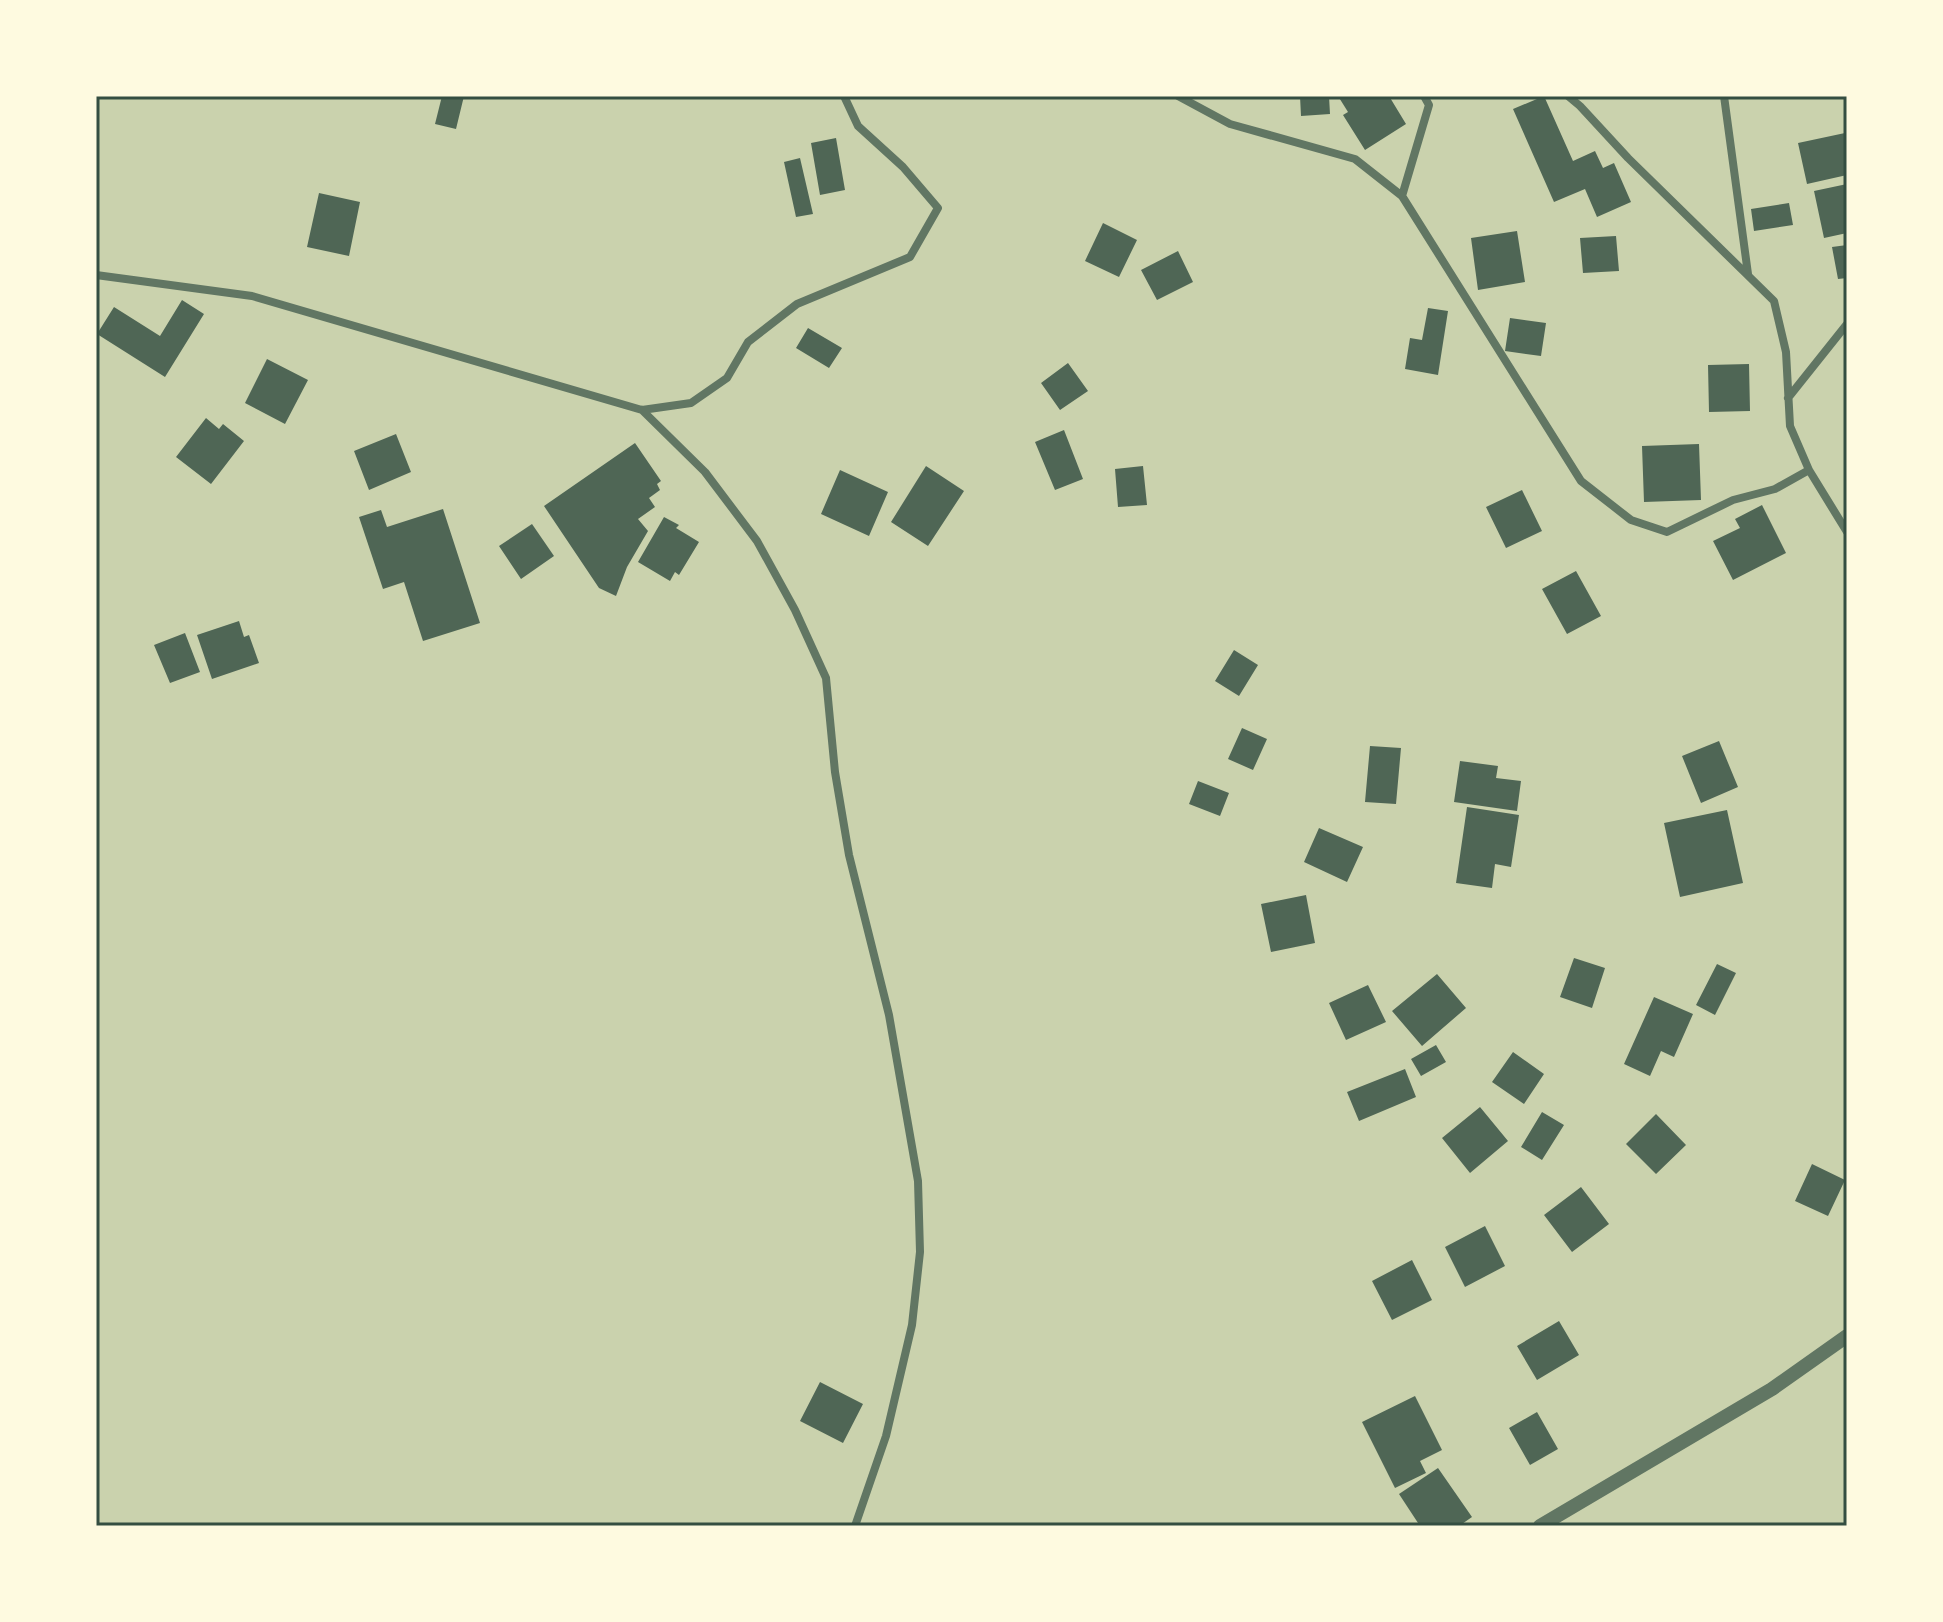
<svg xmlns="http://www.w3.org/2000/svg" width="1943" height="1622" viewBox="0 0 1943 1622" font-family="Roboto,sans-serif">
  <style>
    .green { fill: #cad2ad }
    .building { fill: #4f6655 }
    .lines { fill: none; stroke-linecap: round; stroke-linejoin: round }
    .minor { stroke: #617663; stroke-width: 8 }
    .tertiary { stroke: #617663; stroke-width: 14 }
    .neatline { fill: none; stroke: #344e41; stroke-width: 3 }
  </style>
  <rect width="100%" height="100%" fill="#e9edc9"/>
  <!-- green -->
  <path class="green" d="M 96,96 L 1847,96 L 1847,1526 L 96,1526 Z"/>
  <!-- building -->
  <path class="building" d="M 442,96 L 464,96 L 456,129 L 435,124 Z
    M 1300,96 L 1329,96 L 1330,114 L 1301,116 Z
    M 1338,96 L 1389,96 L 1406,124 L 1365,150 L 1343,115 L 1348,112 Z
    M 1544,96 L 1573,161 L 1595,151 L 1603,168 L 1614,163 L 1631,202 L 1597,217 L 1585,189 L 1554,202 L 1513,109 Z
    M 1845,133 L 1847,142 L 1847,175 L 1807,184 L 1798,143 Z
    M 836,138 L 845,190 L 820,195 L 811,143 Z
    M 800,158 L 813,214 L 796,217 L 784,162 Z
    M 1847,184 L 1847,233 L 1824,238 L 1814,191 Z
    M 319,193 L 360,202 L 349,256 L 307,247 Z
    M 1789,203 L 1793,225 L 1754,231 L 1751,209 Z
    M 1103,223 L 1137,240 L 1119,277 L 1085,261 Z
    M 1517,231 L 1525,282 L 1478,290 L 1471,238 Z
    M 1616,236 L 1619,271 L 1583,273 L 1580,238 Z
    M 1847,245 L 1847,278 L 1838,279 L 1832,247 Z
    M 1178,251 L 1193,282 L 1157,300 L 1141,270 Z
    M 182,300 L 204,314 L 165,377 L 97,334 L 114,307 L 160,336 Z
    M 1428,308 L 1448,311 L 1438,375 L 1405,369 L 1410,338 L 1422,340 Z
    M 1510,318 L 1546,323 L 1541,356 L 1505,351 Z
    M 808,328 L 842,348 L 829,368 L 796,348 Z
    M 267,359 L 308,380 L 285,424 L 245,403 Z
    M 1068,363 L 1088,391 L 1060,410 L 1041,383 Z
    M 1749,364 L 1750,411 L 1709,412 L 1708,365 Z
    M 206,418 L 219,429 L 223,424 L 244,441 L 211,484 L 176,457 Z
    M 1064,430 L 1083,479 L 1055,490 L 1035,442 Z
    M 396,434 L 411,472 L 369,490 L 354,451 Z
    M 635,443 L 661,481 L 657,484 L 660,490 L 649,498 L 655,507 L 638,519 L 648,531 L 627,567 L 616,596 L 599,588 L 544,506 Z
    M 1699,444 L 1701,500 L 1644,502 L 1642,446 Z
    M 926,466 L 964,491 L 928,546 L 891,522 Z
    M 1143,466 L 1147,505 L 1118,507 L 1115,469 Z
    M 840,470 L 888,492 L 869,536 L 821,514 Z
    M 1522,490 L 1542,531 L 1506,548 L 1486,507 Z
    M 1762,505 L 1786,553 L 1733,580 L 1713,541 L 1740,528 L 1735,519 Z
    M 443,509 L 480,623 L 423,641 L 404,582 L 383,589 L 359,517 L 381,510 L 387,527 Z
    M 664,517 L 679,525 L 676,528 L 699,542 L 679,575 L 675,572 L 670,581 L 638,562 Z
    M 532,524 L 554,556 L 521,579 L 499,546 Z
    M 1576,571 L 1601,616 L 1567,634 L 1542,589 Z
    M 239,621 L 244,637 L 249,635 L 259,663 L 212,679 L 197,635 Z
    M 185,633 L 200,672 L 170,683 L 154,645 Z
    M 1234,650 L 1258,665 L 1239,696 L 1215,681 Z
    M 1242,728 L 1267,739 L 1253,770 L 1228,759 Z
    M 1719,741 L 1738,787 L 1701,803 L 1682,756 Z
    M 1370,746 L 1401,748 L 1396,804 L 1365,802 Z
    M 1460,761 L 1498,766 L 1496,778 L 1521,781 L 1517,811 L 1454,802 Z
    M 1198,781 L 1229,793 L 1220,816 L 1189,804 Z
    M 1467,807 L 1519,815 L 1511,867 L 1495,864 L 1492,888 L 1456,883 Z
    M 1727,810 L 1743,883 L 1680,897 L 1664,823 Z
    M 1319,828 L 1363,847 L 1347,882 L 1304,862 Z
    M 1306,895 L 1315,943 L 1271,952 L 1261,904 Z
    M 1574,958 L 1605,968 L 1592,1008 L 1560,997 Z
    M 1717,964 L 1736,973 L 1715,1015 L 1696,1005 Z
    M 1437,974 L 1466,1008 L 1422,1046 L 1392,1011 Z
    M 1368,985 L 1386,1022 L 1346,1040 L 1329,1003 Z
    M 1654,997 L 1693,1014 L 1674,1057 L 1661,1051 L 1650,1076 L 1624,1064 Z
    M 1436,1045 L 1446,1062 L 1421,1076 L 1411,1059 Z
    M 1513,1052 L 1544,1074 L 1524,1104 L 1492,1082 Z
    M 1405,1069 L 1416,1097 L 1359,1121 L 1347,1092 Z
    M 1480,1107 L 1508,1141 L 1470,1173 L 1442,1138 Z
    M 1542,1112 L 1564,1125 L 1542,1160 L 1521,1147 Z
    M 1656,1114 L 1686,1145 L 1656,1174 L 1626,1144 Z
    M 1812,1164 L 1845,1180 L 1828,1216 L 1795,1201 Z
    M 1581,1187 L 1609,1224 L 1572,1252 L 1544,1215 Z
    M 1485,1226 L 1505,1266 L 1465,1287 L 1445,1247 Z
    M 1412,1260 L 1432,1300 L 1392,1320 L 1372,1281 Z
    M 1559,1321 L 1579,1355 L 1537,1380 L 1517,1346 Z
    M 820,1382 L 863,1404 L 843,1443 L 800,1421 Z
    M 1415,1396 L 1442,1450 L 1420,1461 L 1426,1473 L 1395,1488 L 1362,1422 Z
    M 1537,1412 L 1558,1449 L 1530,1465 L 1509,1428 Z
    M 1438,1468 L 1472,1517 L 1459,1526 L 1420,1526 L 1399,1494 Z"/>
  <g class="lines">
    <!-- minor -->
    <path class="minor" d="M 1178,96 L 1230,124 L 1355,159 L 1402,196 L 1581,481 L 1631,520 L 1667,532 L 1733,500 L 1775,489 L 1809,470
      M 1568,96 L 1580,106 L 1628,158 L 1774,301 L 1786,352 L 1790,426 L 1809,470 L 1847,532
      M 1724,96 L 1748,274
      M 1402,196 L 1429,105 L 1424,96
      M 96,275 L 252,296 L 642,410 L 691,403 L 727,378 L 748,342 L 797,304 L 910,257 L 938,208 L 903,167 L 858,126 L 844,96
      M 1788,398 L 1847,324
      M 642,410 L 705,472 L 757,541 L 795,610 L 826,678 L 835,772 L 849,855 L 889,1015 L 918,1181 L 920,1252 L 912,1325 L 886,1436 L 855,1526"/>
    <!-- tertiary -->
    <path class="tertiary" d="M 1540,1526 L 1772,1389 L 1847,1336"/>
  </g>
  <!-- border -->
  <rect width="1943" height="1622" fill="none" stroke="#fefae0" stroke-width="196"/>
  <rect x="98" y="98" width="1747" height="1426" class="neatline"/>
</svg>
